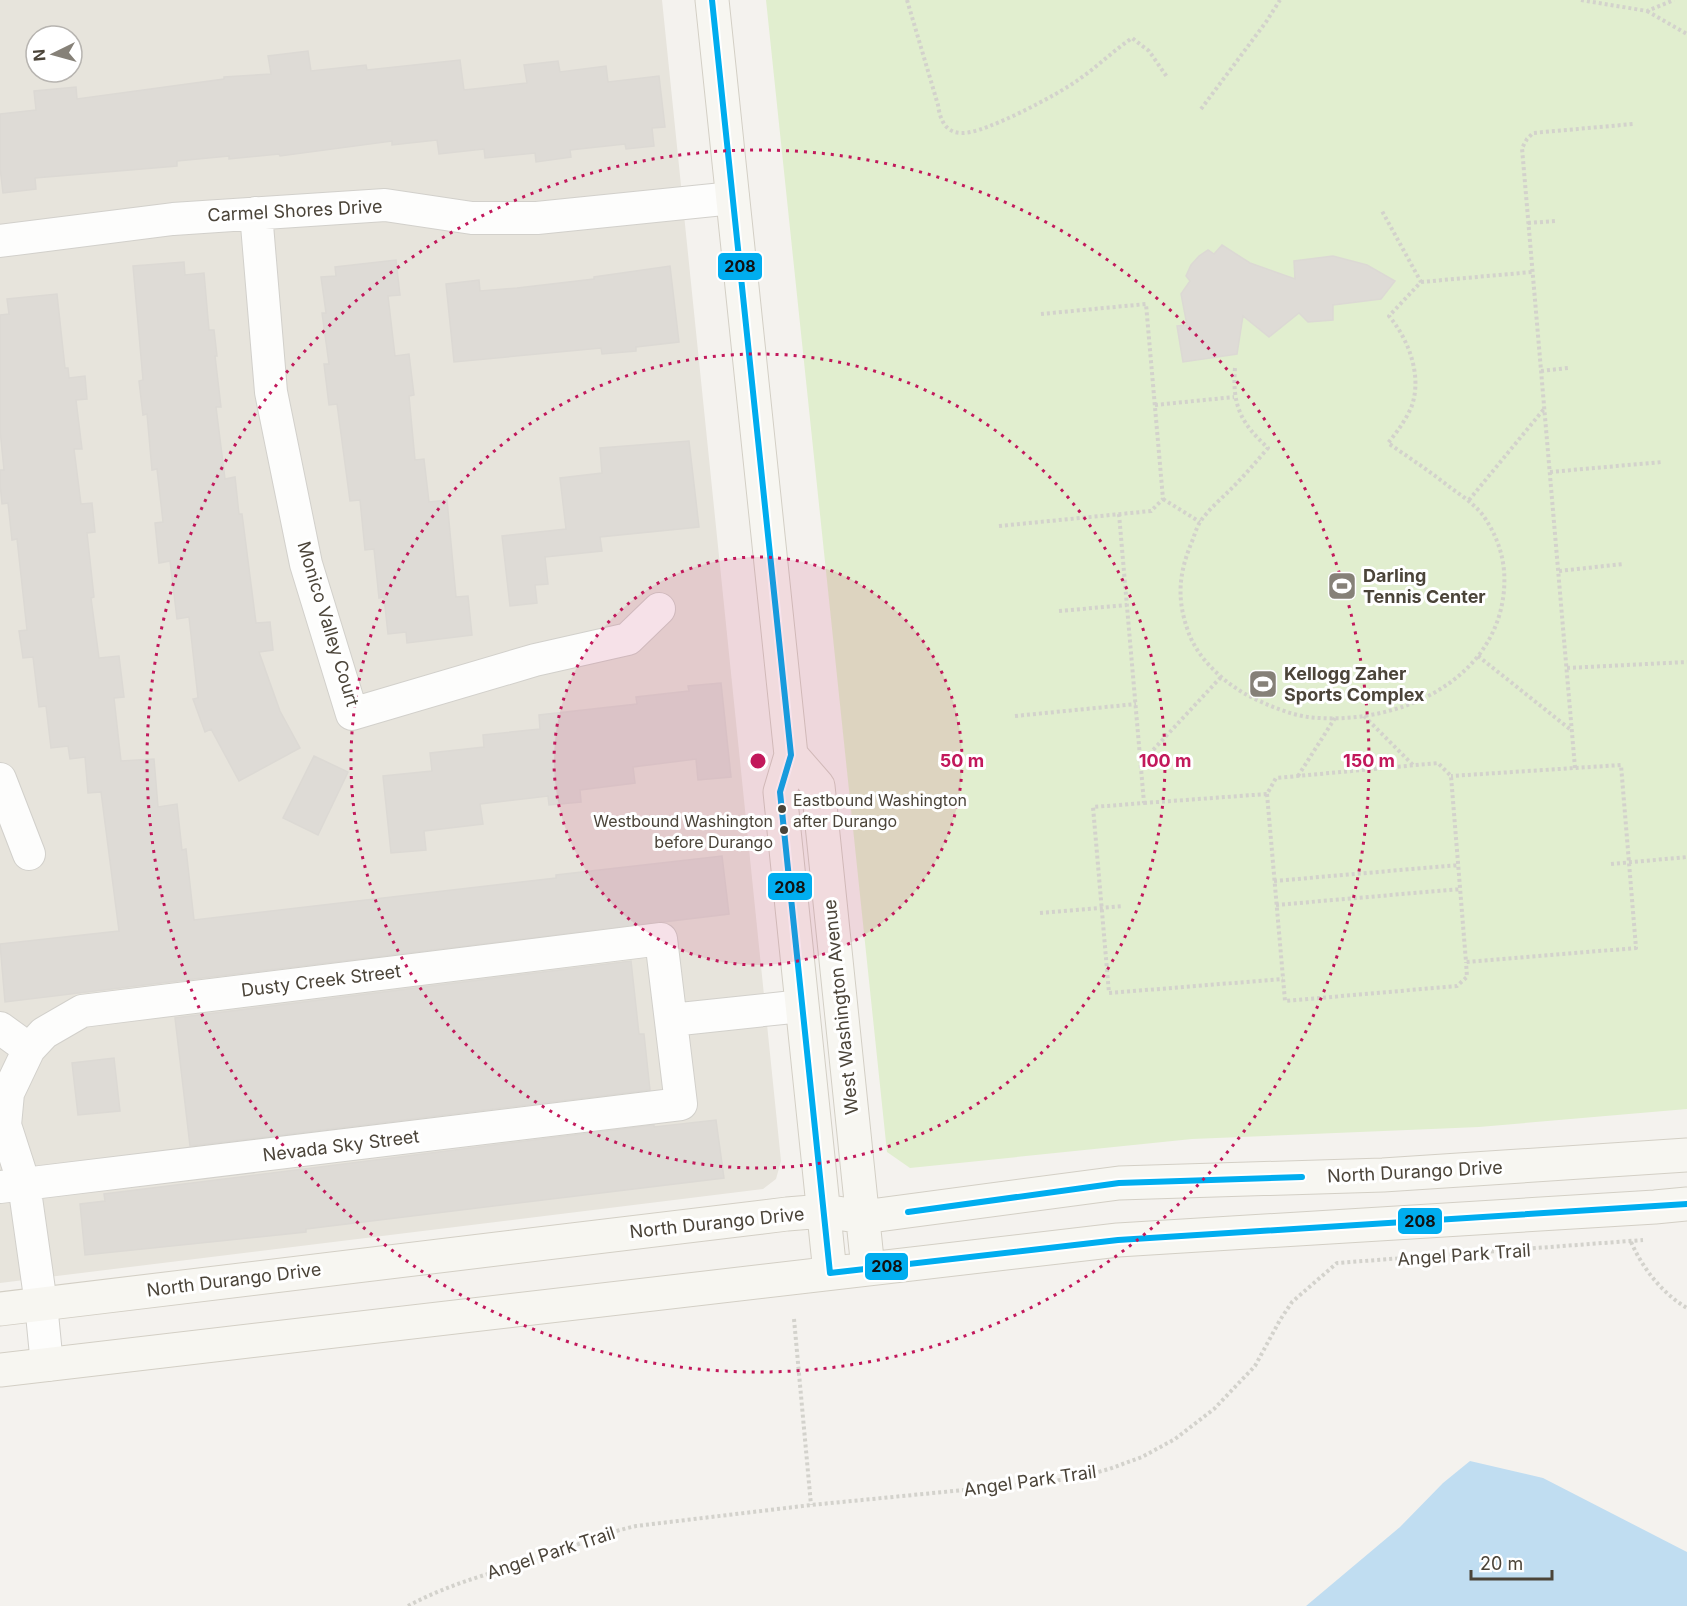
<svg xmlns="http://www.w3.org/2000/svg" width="1687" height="1606" viewBox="0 0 1687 1606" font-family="Inter,sans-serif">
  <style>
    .residential { fill: #e7e4dc; fill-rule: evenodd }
    .green { fill: #e1eecf }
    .water { fill: #c0ddf1 }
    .building { fill: #dedbd6; stroke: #dcd9d4; stroke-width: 1.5 }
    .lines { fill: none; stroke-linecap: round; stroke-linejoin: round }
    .street-casing { stroke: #d2d0cb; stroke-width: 34 }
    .secondary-casing { stroke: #d3cfc5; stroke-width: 35 }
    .path { stroke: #d3d2cc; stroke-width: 4; stroke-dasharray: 3 3; stroke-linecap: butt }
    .street { stroke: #fdfdfc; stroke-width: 32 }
    .secondary { stroke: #f7f6f1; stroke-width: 33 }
    .bus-1-casing { stroke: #fff; stroke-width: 10 }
    .bus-1 { stroke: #00adef; stroke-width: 6 }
    .ring { fill: none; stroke: #c2185b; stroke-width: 3; stroke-dasharray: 3 6 }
    .bus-dot { fill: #4b4439; stroke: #fff; stroke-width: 2 }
    .labels { text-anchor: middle; stroke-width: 6; stroke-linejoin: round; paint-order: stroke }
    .bus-label { font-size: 16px; fill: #4b4439; stroke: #fff; text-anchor: start }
    .street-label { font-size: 18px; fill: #4b4439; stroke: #fff }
    .poi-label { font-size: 18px; font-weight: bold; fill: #4b4439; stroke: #fff; text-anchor: start }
    .centre { fill: #c2185b; stroke: #fff; stroke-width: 3 }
    .ring-label { font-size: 18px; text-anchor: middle; font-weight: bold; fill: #c2185b; stroke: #fff; stroke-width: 6; stroke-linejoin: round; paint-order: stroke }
    .line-badge { stroke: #fff; stroke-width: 2 }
    .pale-badge-label { font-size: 16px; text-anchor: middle; font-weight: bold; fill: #111 }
  </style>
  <rect width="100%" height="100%" fill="#f4f2ee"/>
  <!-- residential -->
  <path class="residential" d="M 0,0 L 662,0 L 781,1161 L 776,1179 L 763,1189 L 0,1283 ZM 36,36 L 72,36 L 72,72 L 36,72 Z"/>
  <!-- green -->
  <path class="green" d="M 766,0 L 1687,0 L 1687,1109 L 1479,1127 L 1192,1139 L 910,1168 L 887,1152 Z"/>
  <!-- water -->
  <path class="water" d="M 1470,1461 L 1543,1478 L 1687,1552 L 1687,1606 L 1306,1606 L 1400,1527 L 1443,1483 Z"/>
  <!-- building -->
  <path class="building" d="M 308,51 L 311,71 L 366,65 L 367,70 L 460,60 L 464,90 L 527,83 L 524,65 L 558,61 L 560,72 L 606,66 L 608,82 L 659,76 L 665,127 L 652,128 L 654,146 L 626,149 L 625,144 L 570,150 L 571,157 L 536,162 L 535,153 L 485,158 L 484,149 L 439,154 L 437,140 L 392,145 L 392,141 L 280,156 L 279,154 L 229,159 L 229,156 L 177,161 L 177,166 L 35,178 L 36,189 L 3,193 L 0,168 L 0,114 L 36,110 L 34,91 L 76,87 L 77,99 L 224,79 L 224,77 L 271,74 L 268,56 Z
    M 1222,245 L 1250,263 L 1295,279 L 1294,261 L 1333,256 L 1367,265 L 1395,281 L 1381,299 L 1333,305 L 1333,320 L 1308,322 L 1299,313 L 1269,337 L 1243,316 L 1237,354 L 1183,362 L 1177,326 L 1187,325 L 1181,294 L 1190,281 L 1186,276 L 1191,265 L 1199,256 L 1208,250 L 1214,254 Z
    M 396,260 L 400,295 L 388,296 L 395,356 L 409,354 L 414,395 L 409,396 L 415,460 L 424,459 L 429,502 L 447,500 L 456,597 L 468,596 L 472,635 L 407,643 L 406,632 L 388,634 L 384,597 L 379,598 L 374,549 L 365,550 L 360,500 L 350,501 L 337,404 L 329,405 L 324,364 L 329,364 L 322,313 L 326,313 L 321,277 L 336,276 L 335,267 Z
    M 184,262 L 185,275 L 204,273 L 209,330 L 214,330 L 217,356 L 215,356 L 221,407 L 216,407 L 225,479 L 235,477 L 239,514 L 242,514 L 256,623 L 270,622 L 273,650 L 259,652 L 280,711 L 300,748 L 239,781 L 211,729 L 205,732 L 193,699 L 198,698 L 189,617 L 177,619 L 170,561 L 159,563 L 155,523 L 163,522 L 157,469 L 152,470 L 147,414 L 143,415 L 139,381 L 143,380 L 133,266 Z
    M 670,266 L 679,342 L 636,347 L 636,351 L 602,354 L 601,348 L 454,362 L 446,284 L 479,280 L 480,291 L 517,288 L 594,279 L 594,277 Z
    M 57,294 L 65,368 L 68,368 L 69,378 L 85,376 L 87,399 L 76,400 L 82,449 L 74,449 L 81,504 L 92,503 L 95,532 L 87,533 L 94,597 L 91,598 L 99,658 L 119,656 L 124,697 L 114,698 L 121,761 L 154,759 L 158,807 L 177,804 L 182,850 L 186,849 L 194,920 L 556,878 L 556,875 L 722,856 L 729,914 L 5,1002 L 0,944 L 119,931 L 101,792 L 88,793 L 85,757 L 70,759 L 68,746 L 51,748 L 46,706 L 39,707 L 33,657 L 23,658 L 19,631 L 27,630 L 17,539 L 12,540 L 8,503 L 2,504 L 0,484 L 0,470 L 4,470 L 0,430 L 0,315 L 9,314 L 7,299 Z
    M 689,441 L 699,527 L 600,537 L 602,551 L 545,557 L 548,584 L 535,585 L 537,603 L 510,606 L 502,536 L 566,529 L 560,478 L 602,473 L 600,448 Z
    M 721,683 L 731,777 L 698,780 L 696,759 L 633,767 L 635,783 L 580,790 L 581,802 L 549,805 L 548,796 L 480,804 L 483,824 L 424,831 L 426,850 L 391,853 L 383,776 L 432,771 L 430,753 L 484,747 L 483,735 L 540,729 L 539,715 L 637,704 L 636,697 L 689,691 L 688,686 Z
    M 314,756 L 348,772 L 318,835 L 283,818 Z
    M 631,961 L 639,1034 L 644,1034 L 650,1090 L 190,1146 L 175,1018 Z
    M 114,1058 L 120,1111 L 78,1115 L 72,1063 Z
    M 716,1120 L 724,1178 L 306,1229 L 306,1232 L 85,1255 L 80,1204 L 105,1201 L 104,1194 L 654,1125 L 654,1127 Z"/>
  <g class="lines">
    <!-- street casing -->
    <g class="street-casing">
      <path id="street" d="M 256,213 L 271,392 L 306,564 L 352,714 L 535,660 L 628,639 L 659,609
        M 0,241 L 173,219 L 385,205 L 472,218 L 537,218 L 733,198
        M 0,779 L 29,854
        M 671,1020 L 802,1006
        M 0,1028 L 29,1049
        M 0,1187 L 24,1184 L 681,1104 L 661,939 L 82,1011 L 44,1033 L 29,1049 L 8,1093 L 5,1125 L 24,1184 L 41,1304 L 47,1365"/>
    </g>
    <!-- secondary casing -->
    <g class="secondary-casing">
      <path id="secondary" d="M 712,0 L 791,755 L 780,792 L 830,1273
        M 791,755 L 818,786 L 868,1269
        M 0,1309 L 787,1214 L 824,1211 L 863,1217 L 1119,1183 L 1383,1175 L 1687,1155
        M 0,1370 L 1118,1240 L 1655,1207 L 1687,1204"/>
    </g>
    <!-- path -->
    <path class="path" d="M 907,0 L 938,105 C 940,119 945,133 962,133 C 984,134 1059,94 1078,80 C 1097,67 1113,51 1132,38 L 1149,51 L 1167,77
      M 1581,0 L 1647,11 L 1674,0
      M 1647,11 L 1687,34
      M 1201,109 L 1266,22 L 1280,0
      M 1528,223 L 1556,221
      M 1421,282 L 1532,272
      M 1235,368 C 1232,406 1241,423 1268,448 C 1256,462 1244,476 1231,489 C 1221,499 1208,510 1200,522 C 1197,527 1195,533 1193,539 C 1179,572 1176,597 1188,631 C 1197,658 1224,683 1249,696 C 1267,705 1288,714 1308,717 C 1385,726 1481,691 1501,609 C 1509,574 1503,543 1482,514 C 1472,502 1459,494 1447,485 C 1428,470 1408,457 1388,443 C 1397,432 1405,421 1411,408 C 1423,377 1409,340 1389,316 L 1421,282 L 1382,211
      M 1541,371 L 1568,368
      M 1155,405 L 1234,397
      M 1550,472 L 1662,462
      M 1163,499 L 1200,522
      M 1469,500 L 1544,409
      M 1119,514 L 1144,803 L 1093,807 L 1109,993 L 1283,979
      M 999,526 L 1151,511 L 1163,499 L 1146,304 L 1041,314
      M 1559,571 L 1623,564
      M 1059,611 L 1127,605
      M 1478,656 L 1571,730
      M 1567,668 L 1687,662
      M 1015,716 L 1136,704
      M 1364,716 L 1413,765
      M 1141,763 L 1221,677
      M 1575,768 L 1522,148 L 1527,139 L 1533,133 L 1633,124
      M 1298,776 L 1335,718
      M 1267,794 L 1285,1001 L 1457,986 L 1467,977 L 1466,962
      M 1144,803 L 1267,794 L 1276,778 L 1438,763 L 1451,776 L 1466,962 L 1636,948 L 1621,765 L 1451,776
      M 1611,864 L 1687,857
      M 1274,881 L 1458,865
      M 1276,905 L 1460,889
      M 1040,913 L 1123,906
      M 1631,1242 C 1643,1269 1662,1293 1687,1308
      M 794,1319 L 811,1505
      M 408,1606 C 450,1583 499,1571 544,1557 C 575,1546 604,1533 636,1526 L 811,1505 L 1035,1483 L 1076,1478 L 1109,1469 L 1142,1457 L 1175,1439 L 1214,1409 L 1255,1366 L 1280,1320 L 1292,1302 L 1337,1263 L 1643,1240"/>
    <!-- street -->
    <use href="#street" class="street"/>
    <!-- secondary -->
    <use href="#secondary" class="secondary"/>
    <!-- bus-1 casing -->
    <g class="bus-1-casing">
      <path id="bus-1" d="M 712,0 L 791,755 L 780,792 L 830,1273 L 1118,1240 L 1687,1204
        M 908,1212 L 1119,1183 L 1302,1177"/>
    </g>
    <!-- bus-1 -->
    <use href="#bus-1" class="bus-1"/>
  </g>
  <!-- distance rings -->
  <circle cx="758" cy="761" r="204" fill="#c2185b" fill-opacity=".12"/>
  <g class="ring">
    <circle cx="758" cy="761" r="204"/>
    <circle cx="758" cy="761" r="407"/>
    <circle cx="758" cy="761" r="611"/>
  </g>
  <!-- icons -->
  <defs>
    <g id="stadium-square" transform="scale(1.5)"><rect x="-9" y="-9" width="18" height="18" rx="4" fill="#868178" stroke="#fff"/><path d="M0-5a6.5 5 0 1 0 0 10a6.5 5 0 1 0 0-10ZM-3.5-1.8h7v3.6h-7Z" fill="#fff"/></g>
  </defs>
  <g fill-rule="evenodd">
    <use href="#stadium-square" x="1342" y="586"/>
    <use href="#stadium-square" x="1263" y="684"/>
  </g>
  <!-- markers -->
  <g class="bus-dot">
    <circle cx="782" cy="809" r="5"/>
    <circle cx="784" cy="830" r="5"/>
  </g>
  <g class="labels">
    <!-- bus labels -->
    <g class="bus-label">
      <text x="793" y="806">Eastbound Washington<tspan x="793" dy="21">after Durango</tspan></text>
      <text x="773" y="827" text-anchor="end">Westbound Washington<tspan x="773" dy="21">before Durango</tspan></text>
    </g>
    <!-- street labels -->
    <g class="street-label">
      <text transform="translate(295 211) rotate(-3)" y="6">Carmel Shores Drive</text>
      <text transform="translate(328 624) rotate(73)" y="6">Monico Valley Court</text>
      <text transform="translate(321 981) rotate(-7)" y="6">Dusty Creek Street</text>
      <text transform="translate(841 1007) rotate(-96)" y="6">West Washington Avenue</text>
      <text transform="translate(341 1146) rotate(-7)" y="6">Nevada Sky Street</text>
      <text transform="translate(1415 1172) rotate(-3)" y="6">North Durango Drive</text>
      <text transform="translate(717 1223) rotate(-6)" y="6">North Durango Drive</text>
      <text transform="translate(1464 1255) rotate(-4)" y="6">Angel Park Trail</text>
      <text transform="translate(234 1280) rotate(-7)" y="6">North Durango Drive</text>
      <text transform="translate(1030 1481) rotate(-8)" y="6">Angel Park Trail</text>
      <text transform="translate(551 1553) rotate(-18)" y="6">Angel Park Trail</text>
    </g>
    <!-- poi labels -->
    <g class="poi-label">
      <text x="1363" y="582">Darling<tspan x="1363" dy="21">Tennis Center</tspan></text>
      <text x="1284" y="680">Kellogg Zaher<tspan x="1284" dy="21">Sports Complex</tspan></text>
    </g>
  </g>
  <circle cx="758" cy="761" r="9" class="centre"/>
  <g class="ring-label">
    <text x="962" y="767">50 m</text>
    <text x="1165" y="767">100 m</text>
    <text x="1369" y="767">150 m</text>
  </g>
  <g class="line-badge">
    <rect x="717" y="252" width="46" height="29" rx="6" fill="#00adef"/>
    <rect x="767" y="872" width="46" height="29" rx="6" fill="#00adef"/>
    <rect x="1397" y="1207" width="46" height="28" rx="6" fill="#00adef"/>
    <rect x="864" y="1252" width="45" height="29" rx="6" fill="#00adef"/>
  </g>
  <g class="pale-badge-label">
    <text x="740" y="272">208</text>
    <text x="790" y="893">208</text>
    <text x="1420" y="1227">208</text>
    <text x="887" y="1272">208</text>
  </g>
  <!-- north arrow -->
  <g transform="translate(54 54) rotate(265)"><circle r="28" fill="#ffffff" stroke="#b7b4b0" stroke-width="1.5"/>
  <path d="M0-4.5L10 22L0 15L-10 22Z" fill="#868178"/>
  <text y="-9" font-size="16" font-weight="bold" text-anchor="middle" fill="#4b4439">N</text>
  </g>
  <!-- scale -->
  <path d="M1471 1570v9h81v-9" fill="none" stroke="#4b4439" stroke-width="3"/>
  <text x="1480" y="1570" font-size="18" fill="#4b4439" stroke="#ffffff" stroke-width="4.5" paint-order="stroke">20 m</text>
</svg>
